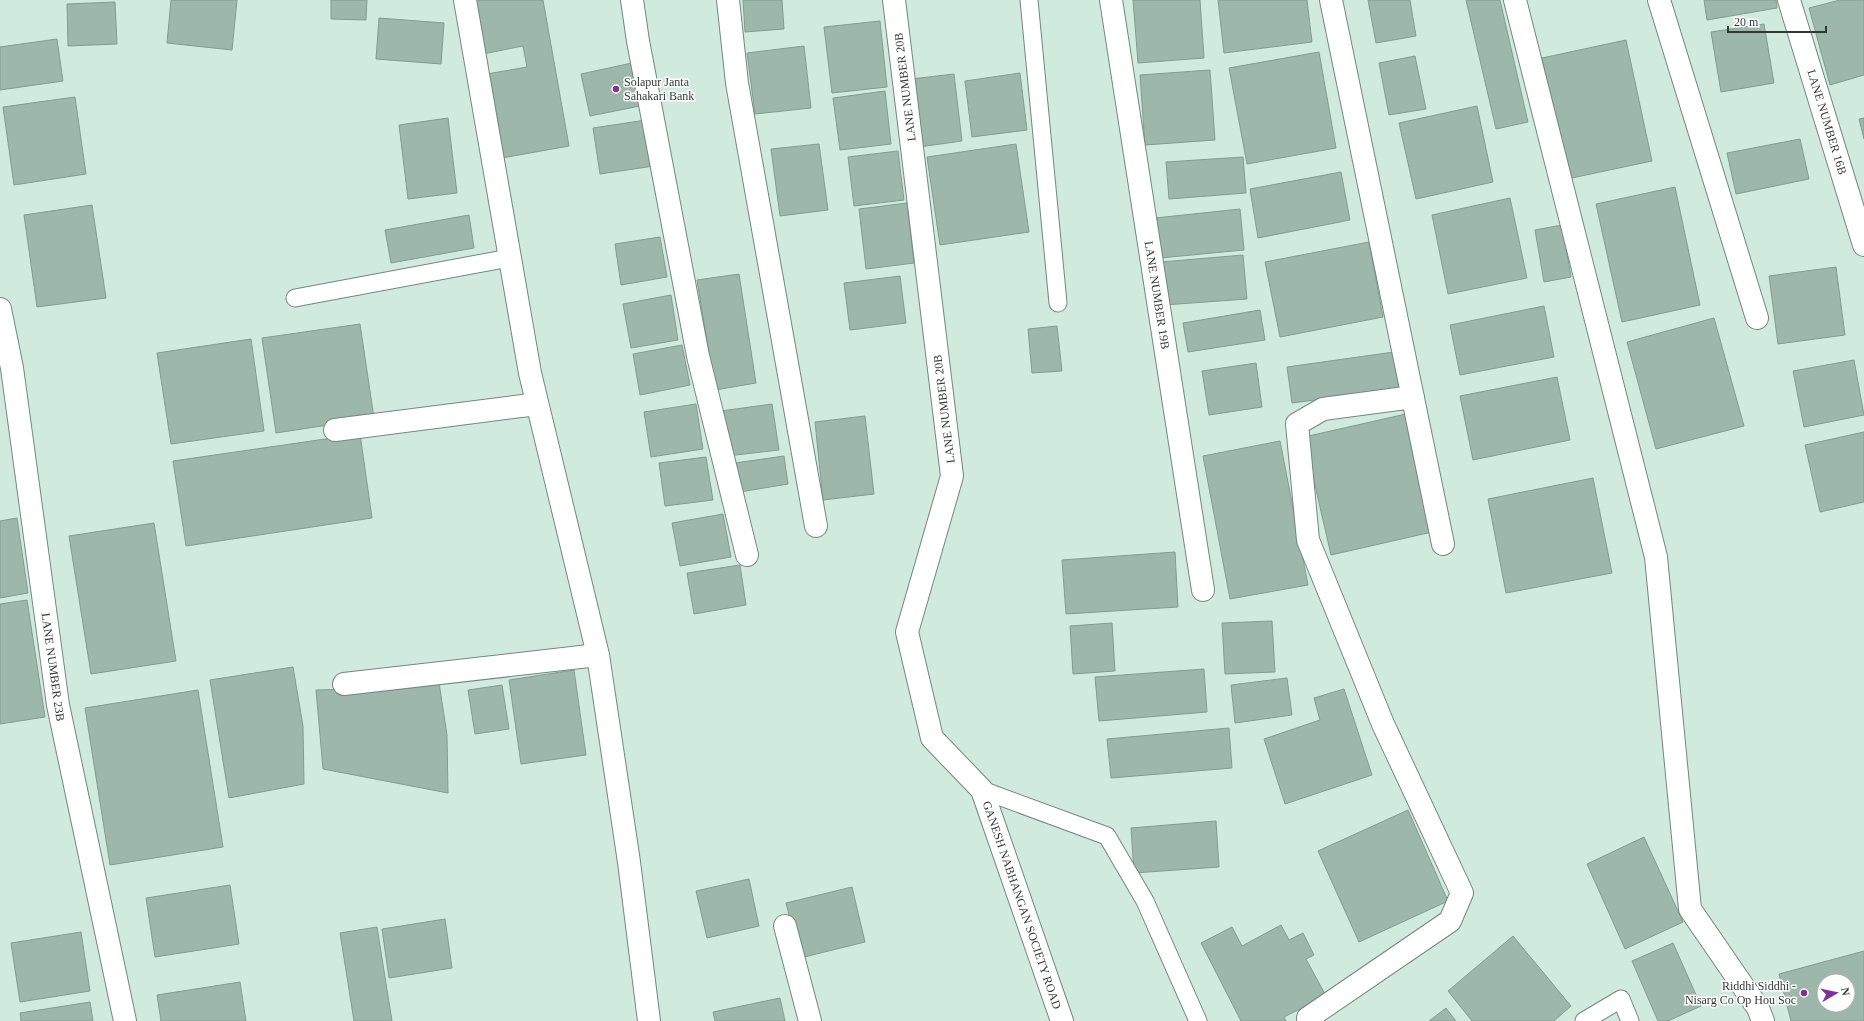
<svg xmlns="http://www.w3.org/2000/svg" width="1864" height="1021" viewBox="0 0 1864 1021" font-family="'Times New Roman',serif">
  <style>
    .building { fill: #9db7ab; stroke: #839c91; fill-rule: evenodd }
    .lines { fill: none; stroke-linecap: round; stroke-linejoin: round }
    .lane-casing { stroke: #70897e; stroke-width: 19 }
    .street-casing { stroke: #70897e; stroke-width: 24 }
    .lane { stroke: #fff; stroke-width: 17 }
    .street { stroke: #fff; stroke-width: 22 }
    .poi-dot { fill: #852e9b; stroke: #fff; stroke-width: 1.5 }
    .labels { text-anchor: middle; stroke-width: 3; stroke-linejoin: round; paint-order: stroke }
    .poi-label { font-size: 12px; fill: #303a35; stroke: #fff; text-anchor: start }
    .street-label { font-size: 12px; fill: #303a35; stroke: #fff }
  </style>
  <rect width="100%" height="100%" fill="#d0ebde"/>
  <!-- building -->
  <path class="building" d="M 171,0 L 237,0 L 232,50 L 167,43 Z
    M 331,0 L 367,0 L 366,20 L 331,19 Z
    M 473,0 L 543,0 L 569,146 L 502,158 L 487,74 L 527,67 L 523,46 L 483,54 Z
    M 743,0 L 782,0 L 784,29 L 745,32 Z
    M 1133,0 L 1200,0 L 1204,58 L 1138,63 Z
    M 1218,0 L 1307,0 L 1312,42 L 1224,53 Z
    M 1368,0 L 1410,0 L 1416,36 L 1376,43 Z
    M 1466,0 L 1500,0 L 1528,122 L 1496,129 Z
    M 1704,0 L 1776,0 L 1777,8 L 1707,20 Z
    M 1840,0 L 1864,0 L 1864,75 L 1830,85 L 1809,8 Z
    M 115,2 L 117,44 L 68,46 L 67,4 Z
    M 379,18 L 444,23 L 441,64 L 376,59 Z
    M 880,21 L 887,87 L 832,93 L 824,27 Z
    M 1764,24 L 1774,83 L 1721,92 L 1711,32 Z
    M 57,39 L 63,81 L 0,90 L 0,47 Z
    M 1626,40 L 1652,161 L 1567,179 L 1542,58 Z
    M 804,46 L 811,108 L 755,114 L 747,53 Z
    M 1319,52 L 1336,148 L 1247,164 L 1229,68 Z
    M 1415,56 L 1426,109 L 1389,115 L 1379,63 Z
    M 641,61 L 650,104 L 590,116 L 581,74 Z
    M 1210,70 L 1215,140 L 1145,145 L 1140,75 Z
    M 1020,73 L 1027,130 L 972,137 L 965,81 Z
    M 954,74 L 962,141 L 919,147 L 911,79 Z
    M 885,91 L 891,144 L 840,150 L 833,98 Z
    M 75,97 L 86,174 L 14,185 L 3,107 Z
    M 1477,106 L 1493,182 L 1416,199 L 1399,123 Z
    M 448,118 L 457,193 L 408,199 L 399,125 Z
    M 1864,118 L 1864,139 L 1859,119 Z
    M 646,120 L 654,166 L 600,174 L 593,128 Z
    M 1800,139 L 1809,179 L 1736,194 L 1727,153 Z
    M 819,144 L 828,210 L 780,216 L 771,149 Z
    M 1016,144 L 1029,232 L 940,245 L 927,157 Z
    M 898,151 L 904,200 L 854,206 L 848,157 Z
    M 1243,157 L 1246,193 L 1169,199 L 1166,162 Z
    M 1341,172 L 1350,220 L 1258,238 L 1250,189 Z
    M 1675,187 L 1700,305 L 1622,322 L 1596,204 Z
    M 1510,198 L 1527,278 L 1448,294 L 1432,215 Z
    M 907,203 L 914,263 L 866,269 L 859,209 Z
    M 92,205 L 106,298 L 37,307 L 24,215 Z
    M 1240,209 L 1244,250 L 1160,258 L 1155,218 Z
    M 469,215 L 474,248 L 391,263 L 385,230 Z
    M 1562,225 L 1571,277 L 1544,282 L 1535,230 Z
    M 660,237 L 667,277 L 621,285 L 615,244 Z
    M 1369,242 L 1383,317 L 1280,337 L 1265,262 Z
    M 1243,255 L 1247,299 L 1164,305 L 1161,262 Z
    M 1836,267 L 1845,335 L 1778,344 L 1769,276 Z
    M 739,274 L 756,383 L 715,390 L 697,280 Z
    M 900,276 L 906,323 L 850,330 L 844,283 Z
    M 671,295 L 678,340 L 631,348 L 623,304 Z
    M 1544,306 L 1554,357 L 1460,375 L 1450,325 Z
    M 1260,310 L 1265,340 L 1188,352 L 1183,323 Z
    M 1714,318 L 1744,426 L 1656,449 L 1627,342 Z
    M 360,324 L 374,418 L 276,433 L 262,338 Z
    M 1057,326 L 1062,371 L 1032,373 L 1028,329 Z
    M 251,339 L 264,431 L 171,444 L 157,353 Z
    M 682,345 L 690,385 L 640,395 L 633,354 Z
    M 1394,352 L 1399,389 L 1292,403 L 1287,367 Z
    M 1854,360 L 1864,415 L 1804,427 L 1793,371 Z
    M 1256,363 L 1262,407 L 1209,415 L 1202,371 Z
    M 1557,377 L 1570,440 L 1473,460 L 1460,396 Z
    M 696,404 L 703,449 L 651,457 L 644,412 Z
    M 772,404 L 779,450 L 727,456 L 721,411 Z
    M 1406,414 L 1432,532 L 1331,555 L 1304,437 Z
    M 865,416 L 874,494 L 823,500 L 815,422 Z
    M 1864,432 L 1864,502 L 1820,512 L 1805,445 Z
    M 360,434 L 372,518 L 186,546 L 173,461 Z
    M 1280,441 L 1308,585 L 1230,599 L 1203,456 Z
    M 784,456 L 788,484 L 740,492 L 735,463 Z
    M 706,457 L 713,500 L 665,506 L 659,463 Z
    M 1593,478 L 1612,573 L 1506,593 L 1488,499 Z
    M 723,514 L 731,557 L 680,566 L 672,523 Z
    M 17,518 L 28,593 L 0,598 L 0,521 Z
    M 154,523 L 176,661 L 91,674 L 69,536 Z
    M 1175,552 L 1178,607 L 1066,614 L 1062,560 Z
    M 740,565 L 746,605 L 694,614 L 687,573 Z
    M 27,600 L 45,717 L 0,724 L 0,604 Z
    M 1272,621 L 1275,672 L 1225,674 L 1222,623 Z
    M 1112,623 L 1115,671 L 1073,674 L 1070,626 Z
    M 293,667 L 303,726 L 304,784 L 229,798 L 210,680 Z
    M 1204,669 L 1207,712 L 1099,721 L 1095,677 Z
    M 574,670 L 586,755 L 521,764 L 509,680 Z
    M 438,676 L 447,735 L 448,793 L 323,769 L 316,690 L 353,689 Z
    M 1287,678 L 1292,715 L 1235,723 L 1231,685 Z
    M 502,685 L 509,729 L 475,734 L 468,690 Z
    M 1344,689 L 1372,775 L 1285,804 L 1264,739 L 1320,720 L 1314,698 Z
    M 198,690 L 223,847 L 110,865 L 85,708 Z
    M 1229,728 L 1232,768 L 1111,778 L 1107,739 Z
    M 1408,810 L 1448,901 L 1359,942 L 1318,851 Z
    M 1216,821 L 1219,867 L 1134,873 L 1131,828 Z
    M 1644,837 L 1683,922 L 1625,949 L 1587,864 Z
    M 749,879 L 759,926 L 707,938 L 696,891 Z
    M 230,885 L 239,944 L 155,957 L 146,898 Z
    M 852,887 L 865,942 L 800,958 L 786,903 Z
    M 445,919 L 452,968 L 389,978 L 382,929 Z
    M 1281,925 L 1289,940 L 1303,933 L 1314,955 L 1306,959 L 1326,996 L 1284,1017 L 1286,1021 L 1241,1021 L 1201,943 L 1232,927 L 1242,946 Z
    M 377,927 L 392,1021 L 354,1021 L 340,933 Z
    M 81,932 L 90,991 L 20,1002 L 11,943 Z
    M 1513,936 L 1571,1006 L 1554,1021 L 1472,1021 L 1448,991 Z
    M 1673,943 L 1701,1006 L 1668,1021 L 1658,1021 L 1632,961 Z
    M 1864,951 L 1864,1021 L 1791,1021 L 1779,974 ZM 1824,981 L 1848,981 L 1848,1005 L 1824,1005 Z
    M 240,982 L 246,1021 L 161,1021 L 157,995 Z
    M 780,998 L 785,1021 L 715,1021 L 713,1012 Z
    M 90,1002 L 93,1021 L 21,1021 L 20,1013 Z
    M 1446,1008 L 1456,1021 L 1429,1021 Z"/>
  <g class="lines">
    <!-- lane casing -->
    <g class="lane-casing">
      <path id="lane" d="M 1029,0 L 1058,303
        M 295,298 L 509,258
        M 982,790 L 1107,836 L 1145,901 L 1198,1021
        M 1584,1021 L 1621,999 L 1630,1021"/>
    </g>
    <!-- street casing -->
    <g class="street-casing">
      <path id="street" d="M 465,0 L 530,373 L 598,655 L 629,862 L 649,1021
        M 632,0 L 638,41 L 698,356 L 747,555
        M 728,0 L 737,83 L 816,526
        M 894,0 L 952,476 L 907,632 L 932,738 L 982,790 L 1062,1021
        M 1111,0 L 1203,590
        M 1331,0 L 1443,544
        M 1515,0 L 1656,557 L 1690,909 L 1758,1008 L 1763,1021
        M 1659,0 L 1757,318
        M 1789,0 L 1864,245
        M 0,309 L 12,368 L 58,705 L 125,1021
        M 335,430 L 537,404
        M 344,684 L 598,655
        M 785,926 L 810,1021
        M 1308,1018 L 1450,921 L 1462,893 L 1383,724 L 1308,540 L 1297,424 L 1323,409 L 1413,397"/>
    </g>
    <!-- lane -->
    <use href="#lane" class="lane"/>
    <!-- street -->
    <use href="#street" class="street"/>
  </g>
  <!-- markers -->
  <g class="poi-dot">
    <circle cx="616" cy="89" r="4"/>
    <circle cx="1804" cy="993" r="4"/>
  </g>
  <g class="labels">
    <!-- poi labels -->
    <g class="poi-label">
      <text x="624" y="86">Solapur Janta<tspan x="624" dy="14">Sahakari Bank</tspan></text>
      <text x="1796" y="990" text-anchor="end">Riddhi Siddhi -<tspan x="1796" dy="14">Nisarg Co Op Hou Soc</tspan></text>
    </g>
    <!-- street labels -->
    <g class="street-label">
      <text transform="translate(905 87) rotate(-97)" y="4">LANE NUMBER 20B</text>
      <text transform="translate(1827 122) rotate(73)" y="4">LANE NUMBER 16B</text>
      <text transform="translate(1157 295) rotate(81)" y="4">LANE NUMBER 19B</text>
      <text transform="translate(944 409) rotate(-97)" y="4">LANE NUMBER 20B</text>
      <text transform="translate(53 667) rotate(82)" y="4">LANE NUMBER 23B</text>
      <text transform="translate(1022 905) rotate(71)" y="4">GANESH NABHANGAN SOCIETY ROAD</text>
    </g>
  </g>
  <!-- north arrow -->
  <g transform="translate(1836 993) rotate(81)"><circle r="19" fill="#ffffff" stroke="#acb0ae"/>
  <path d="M0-3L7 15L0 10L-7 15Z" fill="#852e9b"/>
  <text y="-6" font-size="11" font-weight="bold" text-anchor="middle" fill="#303a35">N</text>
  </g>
  <!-- scale -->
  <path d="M1728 26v6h98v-6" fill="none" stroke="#303a35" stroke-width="2"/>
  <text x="1734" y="26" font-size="12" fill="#303a35" stroke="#ffffff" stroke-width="3" paint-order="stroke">20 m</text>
</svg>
